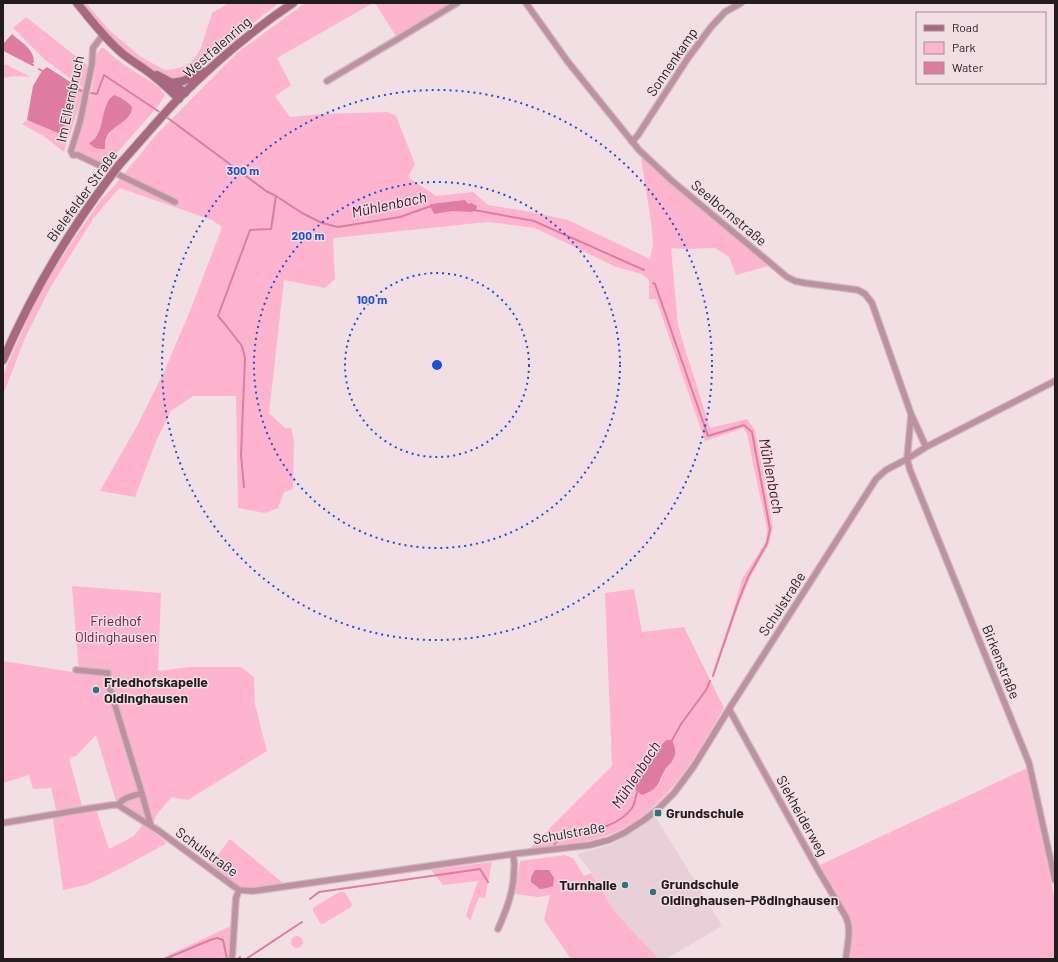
<svg xmlns="http://www.w3.org/2000/svg" width="1058" height="962" viewBox="0 0 1058 962" font-family="Barlow,sans-serif">
  <style>
    .built { fill: #e9cfd7 }
    .green { fill: #feb4ce; fill-rule: evenodd }
    .water { fill: #de7ca2 }
    .lines { fill: none; stroke-linecap: round; stroke-linejoin: round }
    .stream { stroke: #de7ca2; stroke-width: 2 }
    .street-casing { stroke: #ccbcc1; stroke-width: 8 }
    .secondary-casing { stroke: #ccbcc1; stroke-width: 10 }
    .street { stroke: #be91a0; stroke-width: 5.5 }
    .secondary { stroke: #a86880; stroke-width: 8 }
    .secondary-bridge-casing { stroke: #ccbcc1; stroke-width: 10; stroke-linecap: butt }
    .secondary-bridge { stroke: #a86880; stroke-width: 8 }
    .ring { fill: none; stroke: #1d4ed8; stroke-width: 2; stroke-dasharray: 2 4 }
    .poi-dot { fill: #2c757d; stroke: #f1dfe4; stroke-width: 1.5 }
    .labels { text-anchor: middle; stroke-width: 3; stroke-linejoin: round; paint-order: stroke }
    .street-label { font-size: 14px; fill: #231c1f; stroke: #f1dfe4 }
    .park-label { font-size: 14px; fill: #6d1540; stroke: #f1dfe4 }
    .poi-label { font-size: 14px; font-weight: bold; fill: #231c1f; stroke: #f1dfe4; text-anchor: start }
    .water-label { font-size: 15px; font-style: italic; fill: #4b0f2b; stroke: #f1dfe4 }
    .centre { fill: #1d4ed8; stroke: #f1dfe4; stroke-width: 2 }
    .ring-label { font-size: 12px; text-anchor: middle; font-weight: bold; fill: #1d4ed8; stroke: #f1dfe4; stroke-width: 3; stroke-linejoin: round; paint-order: stroke }
  </style>
  <rect width="100%" height="100%" fill="#f1dfe4"/>
  <!-- built -->
  <path class="built" d="M 654,814 L 722,926 L 666,959 L 659,959 L 615,912 L 592,873 L 577,854 L 611,845 L 641,826 Z"/>
  <!-- green -->
  <path class="green" d="M 81,3 L 86,3 L 110,31 L 141,57 L 165,70 L 175,69 L 185,66 L 194,59 L 200,50 L 212,13 L 229,3 L 279,3 L 263,15 L 217,54 L 194,70 L 177,79 L 170,78 L 151,69 L 130,55 L 103,30 Z
    M 305,3 L 373,3 L 277,58 L 291,85 L 275,96 L 290,117 L 322,114 L 387,112 L 396,116 L 415,164 L 408,177 L 436,196 L 473,192 L 488,205 L 531,212 L 568,220 L 650,259 L 653,244 L 651,222 L 641,157 L 768,266 L 736,275 L 729,257 L 715,248 L 684,249 L 671,248 L 678,326 L 710,428 L 747,419 L 755,430 L 773,528 L 769,544 L 750,578 L 740,602 L 713,677 L 712,674 L 736,602 L 742,579 L 766,542 L 767,529 L 747,434 L 743,428 L 705,441 L 656,299 L 649,299 L 649,280 L 642,274 L 616,267 L 535,228 L 488,222 L 333,238 L 335,279 L 325,288 L 284,280 L 269,413 L 285,428 L 291,428 L 294,440 L 293,489 L 284,492 L 278,508 L 265,513 L 238,508 L 236,396 L 193,396 L 171,411 L 157,439 L 135,497 L 100,491 L 137,426 L 164,372 L 192,306 L 222,227 L 212,220 L 120,188 L 114,194 L 93,219 L 50,288 L 25,338 L 3,395 L 3,375 L 29,316 L 43,288 L 64,254 L 100,201 L 120,179 L 155,136 L 237,53 Z
    M 375,3 L 450,3 L 396,36 Z
    M 26,17 L 87,65 C 89,76 84,89 81,99 C 76,117 70,134 64,152 L 45,137 L 22,124 L 27,120 L 58,133 L 78,87 L 83,88 L 44,59 L 13,28 Z
    M 101,48 L 104,48 C 112,56 120,62 129,68 C 140,76 157,82 165,95 L 164,97 L 159,105 L 108,163 L 105,165 L 75,150 L 74,148 L 91,92 L 96,65 L 96,55 ZM 105,107 L 131,114 L 112,130 L 107,137 L 106,142 L 101,150 C 96,149 92,147 90,142 C 101,137 103,118 105,107 Z
    M 3,64 L 7,65 L 31,77 L 15,76 L 3,78 Z
    M 72,586 L 161,593 L 158,671 L 190,667 L 241,667 L 254,677 L 255,704 L 267,751 L 188,800 L 172,797 L 157,814 L 155,819 L 152,823 L 116,801 L 96,735 L 76,756 L 69,758 L 82,806 L 86,811 L 96,809 L 109,849 L 134,836 L 143,824 L 167,843 L 116,871 L 86,885 L 63,890 L 53,819 L 56,810 L 51,788 L 33,789 L 29,775 L 3,783 L 3,661 L 79,673 Z
    M 634,589 L 642,632 L 684,627 L 724,708 C 699,751 676,794 634,822 C 629,825 623,829 618,831 C 590,844 558,846 528,850 L 612,766 L 605,593 ZM 666,740 L 675,757 L 665,770 L 659,784 L 642,795 L 636,791 L 636,777 C 642,770 645,761 652,754 C 657,749 662,745 666,740 Z
    M 1027,768 L 1055,900 L 1055,958 L 848,959 L 852,925 L 849,916 L 820,865 Z
    M 230,839 L 283,883 C 273,885 253,889 243,887 C 232,884 219,872 209,866 Z
    M 565,855 L 573,858 L 584,876 L 591,873 L 615,912 L 659,959 L 571,959 L 544,920 L 550,895 L 538,897 L 515,894 L 520,861 Z
    M 492,862 L 485,898 L 479,897 L 470,921 L 466,915 L 478,881 L 443,885 L 431,870 Z
    M 339,892 L 345,892 L 352,904 L 351,907 L 323,924 L 320,923 L 313,911 L 313,908 Z
    M 231,926 L 228,959 L 160,959 Z
    M291 942a6 6 0 1 1 12 0a6 6 0 1 1-12 0Z"/>
  <!-- water -->
  <path class="water" d="M 12,34 C 21,42 34,49 34,62 L 31,64 L 4,50 L 4,43 Z
    M 47,67 L 78,87 C 73,99 70,126 58,133 L 27,120 L 33,86 L 42,71 Z
    M 114,95 C 121,97 128,102 132,107 C 132,121 113,125 107,136 C 105,140 105,145 105,149 C 98,150 93,148 89,143 C 107,134 98,106 114,95 Z
    M 465,200 L 468,204 L 471,203 L 477,206 L 476,210 L 472,212 L 452,211 L 434,214 L 430,206 L 431,204 Z
    M 666,740 L 672,740 C 674,745 676,750 675,755 C 674,760 669,765 666,768 C 657,783 661,788 642,795 L 636,791 L 634,783 L 636,777 L 641,771 L 645,763 L 652,754 L 658,749 Z
    M 535,870 L 549,870 L 554,878 L 553,886 L 547,888 L 540,889 L 531,882 L 531,877 Z"/>
  <g class="lines">
    <!-- stream -->
    <path class="stream" d="M 4,50 L 33,65
      M 39,69 L 44,72
      M 76,89 L 82,91
      M 91,93 L 97,94 L 104,75 L 161,113
      M 165,116 L 266,191 L 276,196 L 302,213 L 322,223 L 338,227 L 400,217 L 431,206
      M 474,210 L 534,221 L 644,270
      M 653,283 L 655,284 L 708,436 L 744,425 L 752,432 L 770,529 L 767,543 L 748,577 L 738,602 L 713,676
      M 244,487 L 241,455 L 245,358 L 242,346 L 224,323 L 218,316 L 250,230 L 271,229 L 276,196
      M 671,742 L 681,724 L 706,690 L 710,681
      M 554,845 L 560,837 C 584,831 616,830 632,808 C 637,801 634,797 638,791
      M 310,899 L 319,892 L 480,869 L 488,882
      M 239,958 L 240,957 L 240,959
      M 165,959 L 210,940 L 217,938 L 223,940 L 227,959
      M 246,959 L 302,922"/>
    <!-- street casing -->
    <g class="street-casing">
      <path id="street" d="M 526,3 L 568,62 L 639,150 L 671,180 L 787,277 L 795,281 L 805,283 L 858,290 L 865,294 L 872,303 L 911,414 L 926,447
        M 103,35 L 93,48 L 92,64 L 87,88 L 80,122 L 71,151 L 73,155 L 78,155 L 175,202
        M 327,81 L 401,37 L 457,3
        M 632,142 L 638,135 L 688,58 L 711,27 L 725,12 L 741,3
        M 911,416 L 907,459 L 910,470 L 1029,763 L 1055,880
        M 76,670 L 108,673 L 107,679 L 140,787 L 151,826
        M 729,709 L 817,868 L 846,917 C 852,930 847,945 846,959
        M 118,805 C 123,797 134,796 142,793
        M 3,823 L 86,809 L 112,805 L 118,805 L 159,831 L 232,885 L 239,890 L 253,891 L 513,854 L 590,845 L 609,840 L 624,833 L 644,820 L 658,809 L 674,793 L 694,766 L 729,709 L 876,479 L 886,470 L 907,459 L 926,447 L 1055,381
        M 498,929 C 506,911 514,891 514,870 C 515,865 514,860 513,854
        M 232,959 L 236,898 L 239,890"/>
    </g>
    <!-- secondary casing -->
    <g class="secondary-casing">
      <path id="secondary" d="M 77,3 C 92,21 105,39 123,54 C 129,59 137,64 143,68 C 156,77 168,88 179,99
        M 157,75 L 172,83 L 185,93
        M 172,83 L 183,81 L 204,72
        M 119,165 C 139,143 158,120 178,99 C 213,64 251,31 293,3
        M 3,360 C 31,295 67,234 110,177"/>
    </g>
    <!-- street -->
    <use href="#street" class="street"/>
    <!-- secondary -->
    <use href="#secondary" class="secondary"/>
    <!-- secondary-bridge casing -->
    <g class="secondary-bridge-casing">
      <path id="secondary-bridge" d="M 110,177 L 119,165"/>
    </g>
    <!-- secondary-bridge -->
    <use href="#secondary-bridge" class="secondary-bridge"/>
  </g>
  <!-- distance rings -->
  <g class="ring">
    <circle cx="437" cy="365" r="92"/>
    <circle cx="437" cy="365" r="183"/>
    <circle cx="437" cy="365" r="275"/>
  </g>
  <!-- markers -->
  <g class="poi-dot">
    <circle cx="96" cy="690" r="4"/>
    <rect x="654" y="809" width="8" height="8" rx="2"/>
    <circle cx="625" cy="885" r="4"/>
    <circle cx="653" cy="892" r="4"/>
  </g>
  <g class="labels">
    <!-- street labels -->
    <g class="street-label">
      <text transform="translate(217 47) rotate(-41)" y="5">Westfalenring</text>
      <text transform="translate(672 62) rotate(-56)" y="5">Sonnenkamp</text>
      <text transform="translate(70 99) rotate(-78)" y="5">Im Ellernbruch</text>
      <text transform="translate(82 196) rotate(-54)" y="5">Bielefelder Straße</text>
      <text transform="translate(729 213) rotate(40)" y="5">Seelbornstraße</text>
      <text transform="translate(782 604) rotate(-57)" y="5">Schulstraße</text>
      <text transform="translate(1001 662) rotate(68)" y="5">Birkenstraße</text>
      <text transform="translate(802 816) rotate(61)" y="5">Siekheiderweg</text>
      <text transform="translate(569 833) rotate(-10)" y="5">Schulstraße</text>
      <text transform="translate(207 852) rotate(36)" y="5">Schulstraße</text>
    </g>
    <!-- park labels -->
    <g class="park-label">
      <text x="116" y="626">Friedhof<tspan x="116" dy="16">Oldinghausen</tspan></text>
    </g>
    <!-- poi labels -->
    <g class="poi-label">
      <text x="104" y="687">Friedhofskapelle<tspan x="104" dy="16">Oldinghausen</tspan></text>
      <text x="666" y="818">Grundschule</text>
      <text x="661" y="889">Grundschule<tspan x="661" dy="16">Oldinghausen-Pödinghausen</tspan></text>
      <text x="617" y="890" text-anchor="end">Turnhalle</text>
    </g>
    <!-- water labels -->
    <g class="water-label">
      <text transform="translate(389 205) rotate(-12)" y="5">Mühlenbach</text>
      <text transform="translate(771 476) rotate(79)" y="5">Mühlenbach</text>
      <text transform="translate(636 775) rotate(-57)" y="5">Mühlenbach</text>
    </g>
  </g>
  <circle cx="437" cy="365" r="6" class="centre"/>
  <g class="ring-label">
    <text x="243" y="175">300 m</text>
    <text x="308" y="240">200 m</text>
    <text x="372" y="304">100 m</text>
  </g>
  <!-- border -->
  <rect width="1058" height="962" fill="none" stroke="#231c1f" stroke-width="8"/>
  <!-- legend -->
  <rect x="916" y="12" width="130" height="72" fill="#f1dfe4" stroke="#9f9195"/>
  <rect x="924" y="25" width="20" height="6" fill="#a86880" stroke="#9f9195"/>
  <text x="952" y="32" font-size="12" fill="#231c1f">Road</text>
  <rect x="924" y="42" width="20" height="12" fill="#feb4ce" stroke="#9f9195"/>
  <text x="952" y="52" font-size="12" fill="#231c1f">Park</text>
  <rect x="924" y="62" width="20" height="12" fill="#de7ca2" stroke="#9f9195"/>
  <text x="952" y="72" font-size="12" fill="#231c1f">Water</text>
</svg>
